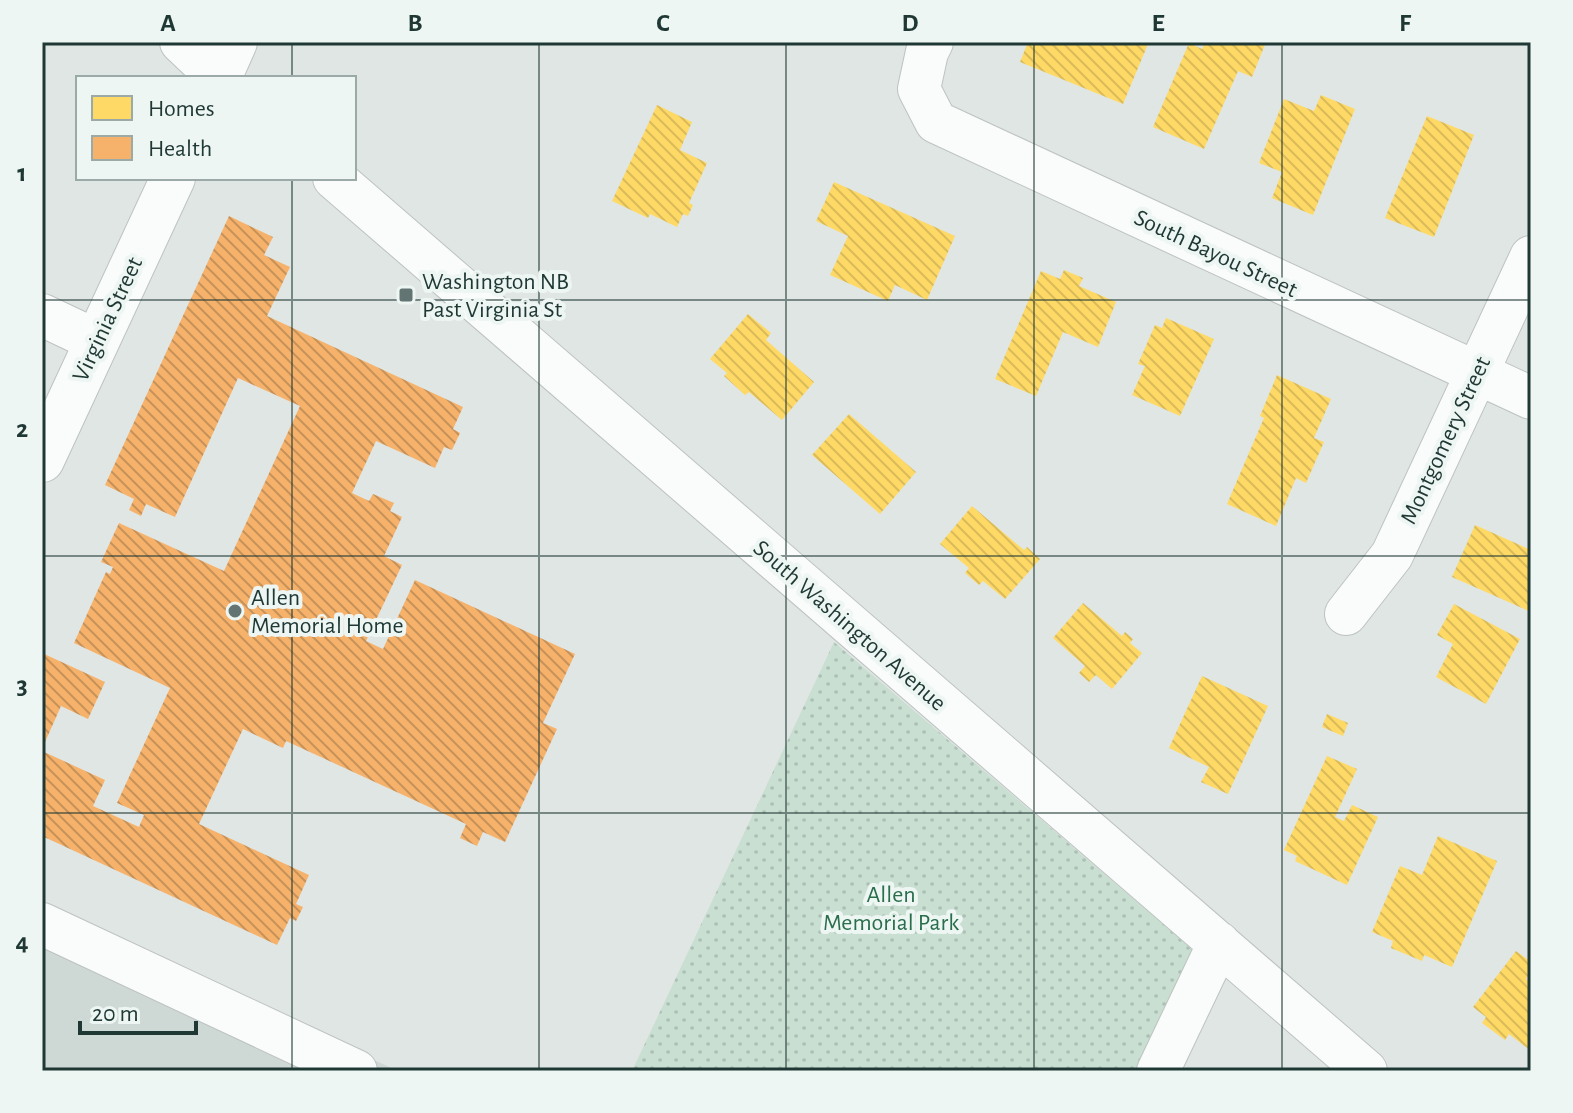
<svg xmlns="http://www.w3.org/2000/svg" width="1573" height="1113" viewBox="0 0 1573 1113" font-family="'Alegreya Sans',sans-serif">
  <style>
    .built { fill: #ced8d4 }
    .park { fill: url(#park-dots) }
    .homes { fill: url(#homes-back-hatch) }
    .health { fill: url(#health-back-hatch) }
    .lines { fill: none; stroke-linecap: round; stroke-linejoin: round }
    .minor-casing { stroke: #bdc3c1; stroke-width: 44 }
    .tertiary-casing { stroke: #bdc3c1; stroke-width: 46 }
    .minor { stroke: #fafbfb; stroke-width: 42 }
    .tertiary { stroke: #fafbfb; stroke-width: 44 }
    .grid { fill: none; stroke: #1f3834; stroke-width: 2; stroke-opacity: 0.55 }
    .poi-dot { fill: #637572; stroke: #edf6f3; stroke-width: 3 }
    .labels { text-anchor: middle; stroke-width: 8; stroke-linejoin: round; paint-order: stroke }
    .street-label { font-size: 24px; fill: #1f3834; stroke: #edf6f3 }
    .poi-label { font-size: 24px; fill: #1f3834; stroke: #edf6f3; text-anchor: start }
    .park-label { font-size: 24px; fill: #2a6e4c; stroke: #edf6f3 }
    .neatline { fill: none; stroke: #1f3834; stroke-width: 3 }
    .grid-label { font-size: 26px; text-anchor: middle; font-weight: bold; fill: #1f3834 }
  </style>
  <defs>
    <pattern id="park-dots" width="8" height="8" patternUnits="userSpaceOnUse" patternTransform="scale(2)"><rect width="8" height="8" fill="#c9dfd2"/><path d="M2 2h.1M6 6h.1" fill="none" stroke="#acc0b5" stroke-width="1.8" stroke-linecap="round"/></pattern>
    <pattern id="homes-back-hatch" width="6" height="6" patternUnits="userSpaceOnUse" patternTransform="scale(2)"><rect width="6" height="6" fill="#ffd966"/><path d="M-1 5l2 2M0 0l6 6M5-1l2 2" fill="none" stroke="#dabb59"/></pattern>
    <pattern id="health-back-hatch" width="6" height="6" patternUnits="userSpaceOnUse" patternTransform="scale(2)"><rect width="6" height="6" fill="#f6b26b"/><path d="M-1 5l2 2M0 0l6 6M5-1l2 2" fill="none" stroke="#c79259"/></pattern>
  </defs>
  <rect width="100%" height="100%" fill="#e0e6e4"/>
  <!-- built -->
  <path class="built" d="M 42,907 L 398,1071 L 42,1071 Z"/>
  <!-- park -->
  <path class="park" d="M 834,642 L 1193,950 L 1137,1071 L 632,1071 Z"/>
  <!-- homes -->
  <path class="homes" d="M 1028,42 L 1143,42 L 1148,44 L 1123,104 L 1020,62 Z
    M 1205,42 L 1266,42 L 1252,77 L 1238,71 L 1204,149 L 1153,127 L 1189,43 L 1202,49 Z
    M 1321,95 L 1355,109 L 1313,215 L 1272,198 L 1282,172 L 1259,163 L 1284,99 L 1314,111 Z
    M 657,105 L 692,122 L 680,150 L 707,163 L 689,203 L 693,205 L 688,216 L 683,214 L 677,227 L 650,214 L 648,218 L 612,201 Z
    M 1427,116 L 1474,135 L 1434,237 L 1385,218 Z
    M 834,182 L 955,236 L 927,300 L 895,285 L 888,301 L 830,275 L 848,236 L 816,221 Z
    M 1064,270 L 1083,278 L 1079,286 L 1116,302 L 1098,347 L 1063,332 L 1036,396 L 995,379 L 1041,271 L 1060,279 Z
    M 748,314 L 771,333 L 766,340 L 814,382 L 782,420 L 749,392 L 745,395 L 724,376 L 727,373 L 710,359 Z
    M 1166,318 L 1214,339 L 1180,416 L 1132,395 L 1145,366 L 1138,364 L 1155,325 L 1162,328 Z
    M 1277,375 L 1331,399 L 1314,438 L 1324,442 L 1306,483 L 1296,478 L 1276,526 L 1227,504 L 1264,418 L 1260,416 Z
    M 849,414 L 916,472 L 880,514 L 812,455 Z
    M 972,506 L 1024,550 L 1027,547 L 1040,559 L 1005,599 L 983,581 L 979,585 L 965,573 L 969,568 L 940,544 Z
    M 1475,525 L 1531,550 L 1531,612 L 1452,577 Z
    M 1083,603 L 1122,636 L 1125,632 L 1133,639 L 1130,643 L 1142,653 L 1112,689 L 1096,675 L 1089,682 L 1079,673 L 1085,666 L 1053,638 Z
    M 1454,604 L 1520,639 L 1486,704 L 1436,677 L 1453,644 L 1437,635 Z
    M 1202,676 L 1268,706 L 1228,794 L 1201,782 L 1209,767 L 1169,748 Z
    M 1327,714 L 1348,723 L 1343,736 L 1322,727 Z
    M 1327,756 L 1357,769 L 1335,817 L 1344,821 L 1352,805 L 1378,817 L 1347,885 L 1295,861 L 1297,856 L 1284,850 Z
    M 1438,836 L 1497,861 L 1452,967 L 1424,955 L 1422,961 L 1391,948 L 1393,941 L 1372,932 L 1400,866 L 1422,875 Z
    M 1516,951 L 1531,962 L 1531,972 L 1526,979 L 1531,983 L 1531,1051 L 1509,1034 L 1505,1040 L 1482,1023 L 1486,1017 L 1473,1007 Z"/>
  <!-- health -->
  <path class="health" d="M 229,216 L 273,237 L 264,255 L 290,267 L 267,316 L 463,407 L 453,429 L 460,433 L 452,450 L 444,447 L 435,468 L 376,441 L 352,493 L 369,501 L 373,494 L 394,503 L 390,511 L 402,517 L 384,556 L 402,565 L 366,641 L 383,649 L 415,580 L 575,654 L 543,723 L 557,729 L 505,842 L 483,832 L 477,846 L 460,838 L 466,824 L 286,741 L 283,748 L 243,729 L 199,824 L 309,875 L 296,904 L 303,907 L 296,921 L 290,918 L 277,945 L 42,836 L 42,751 L 105,780 L 93,806 L 139,827 L 144,815 L 117,803 L 170,688 L 74,643 L 106,572 L 110,574 L 113,567 L 101,562 L 119,523 L 224,571 L 300,406 L 238,378 L 175,517 L 146,504 L 141,516 L 129,510 L 134,499 L 105,485 Z
    M 42,653 L 105,682 L 88,719 L 61,706 L 42,749 Z"/>
  <g class="lines">
    <!-- minor casing -->
    <g class="minor-casing">
      <path id="minor" d="M 181,42 L 219,78
        M 932,42 L 927,52 L 919,89 L 936,122 L 1531,398
        M 334,178 L 1366,1071
        M 42,315 L 97,341
        M 1346,614 L 1392,555 L 1531,257
        M 42,924 L 356,1071
        M 1158,1071 L 1219,943"/>
    </g>
    <!-- tertiary casing -->
    <g class="tertiary-casing">
      <path id="tertiary" d="M 219,78 L 235,42
        M 42,460 L 173,178"/>
    </g>
    <!-- minor -->
    <use href="#minor" class="minor"/>
    <!-- tertiary -->
    <use href="#tertiary" class="tertiary"/>
  </g>
  <!-- grid -->
  <path class="grid" d="M 292,42 L 292,78M 539,42 L 539,1071M 786,42 L 786,1071M 1034,42 L 1034,1071M 1282,42 L 1282,1071M 292,178 L 292,1071M 42,300 L 1531,300M 42,556 L 1531,556M 42,813 L 1531,813"/>
  <!-- markers -->
  <g class="poi-dot">
    <rect x="398" y="287" width="16" height="16" rx="4"/>
    <circle cx="235" cy="611" r="8"/>
  </g>
  <g class="labels">
    <!-- street labels -->
    <g class="street-label">
      <text transform="translate(1216 253) rotate(25)" y="8">South Bayou Street</text>
      <text transform="translate(107 319) rotate(-65)" y="8">Virginia Street</text>
      <text transform="translate(1445 440) rotate(-65)" y="8">Montgomery Street</text>
      <text transform="translate(850 625) rotate(41)" y="8">South Washington Avenue</text>
    </g>
    <!-- poi labels -->
    <g class="poi-label">
      <text x="422" y="289">Washington NB<tspan x="422" dy="28">Past Virginia St</tspan></text>
      <text x="251" y="605">Allen<tspan x="251" dy="28">Memorial Home</tspan></text>
    </g>
    <!-- park labels -->
    <g class="park-label">
      <text x="891" y="902">Allen<tspan x="891" dy="28">Memorial Park</tspan></text>
    </g>
  </g>
  <!-- border -->
  <rect width="1573" height="1113" fill="none" stroke="#edf6f3" stroke-width="88"/>
  <!-- legend -->
  <rect x="76" y="76" width="280" height="104" fill="#edf6f3" stroke="#9baaa7" stroke-width="2"/>
  <rect x="92" y="96" width="40" height="24" fill="#ffd966" stroke="#9baaa7" stroke-width="2"/>
  <text x="148" y="116" font-size="24" fill="#1f3834">Homes</text>
  <rect x="92" y="136" width="40" height="24" fill="#f6b26b" stroke="#9baaa7" stroke-width="2"/>
  <text x="148" y="156" font-size="24" fill="#1f3834">Health</text>
  <!-- scale -->
  <path d="M80 1021v12h116v-12" fill="none" stroke="#1f3834" stroke-width="4"/>
  <text x="92" y="1021" font-size="24" fill="#1f3834" stroke="#edf6f3" stroke-width="6" paint-order="stroke">20 m</text>
  <rect x="44" y="44" width="1485" height="1025" class="neatline"/>
  <g class="grid-label">
    <text x="168" y="31">A</text>
    <text x="415" y="31">B</text>
    <text x="663" y="31">C</text>
    <text x="910" y="31">D</text>
    <text x="1158" y="31">E</text>
    <text x="1405" y="31">F</text>
    <text x="22" y="181">1</text>
    <text x="22" y="437">2</text>
    <text x="22" y="694">3</text>
    <text x="22" y="950">4</text>
  </g>
</svg>
